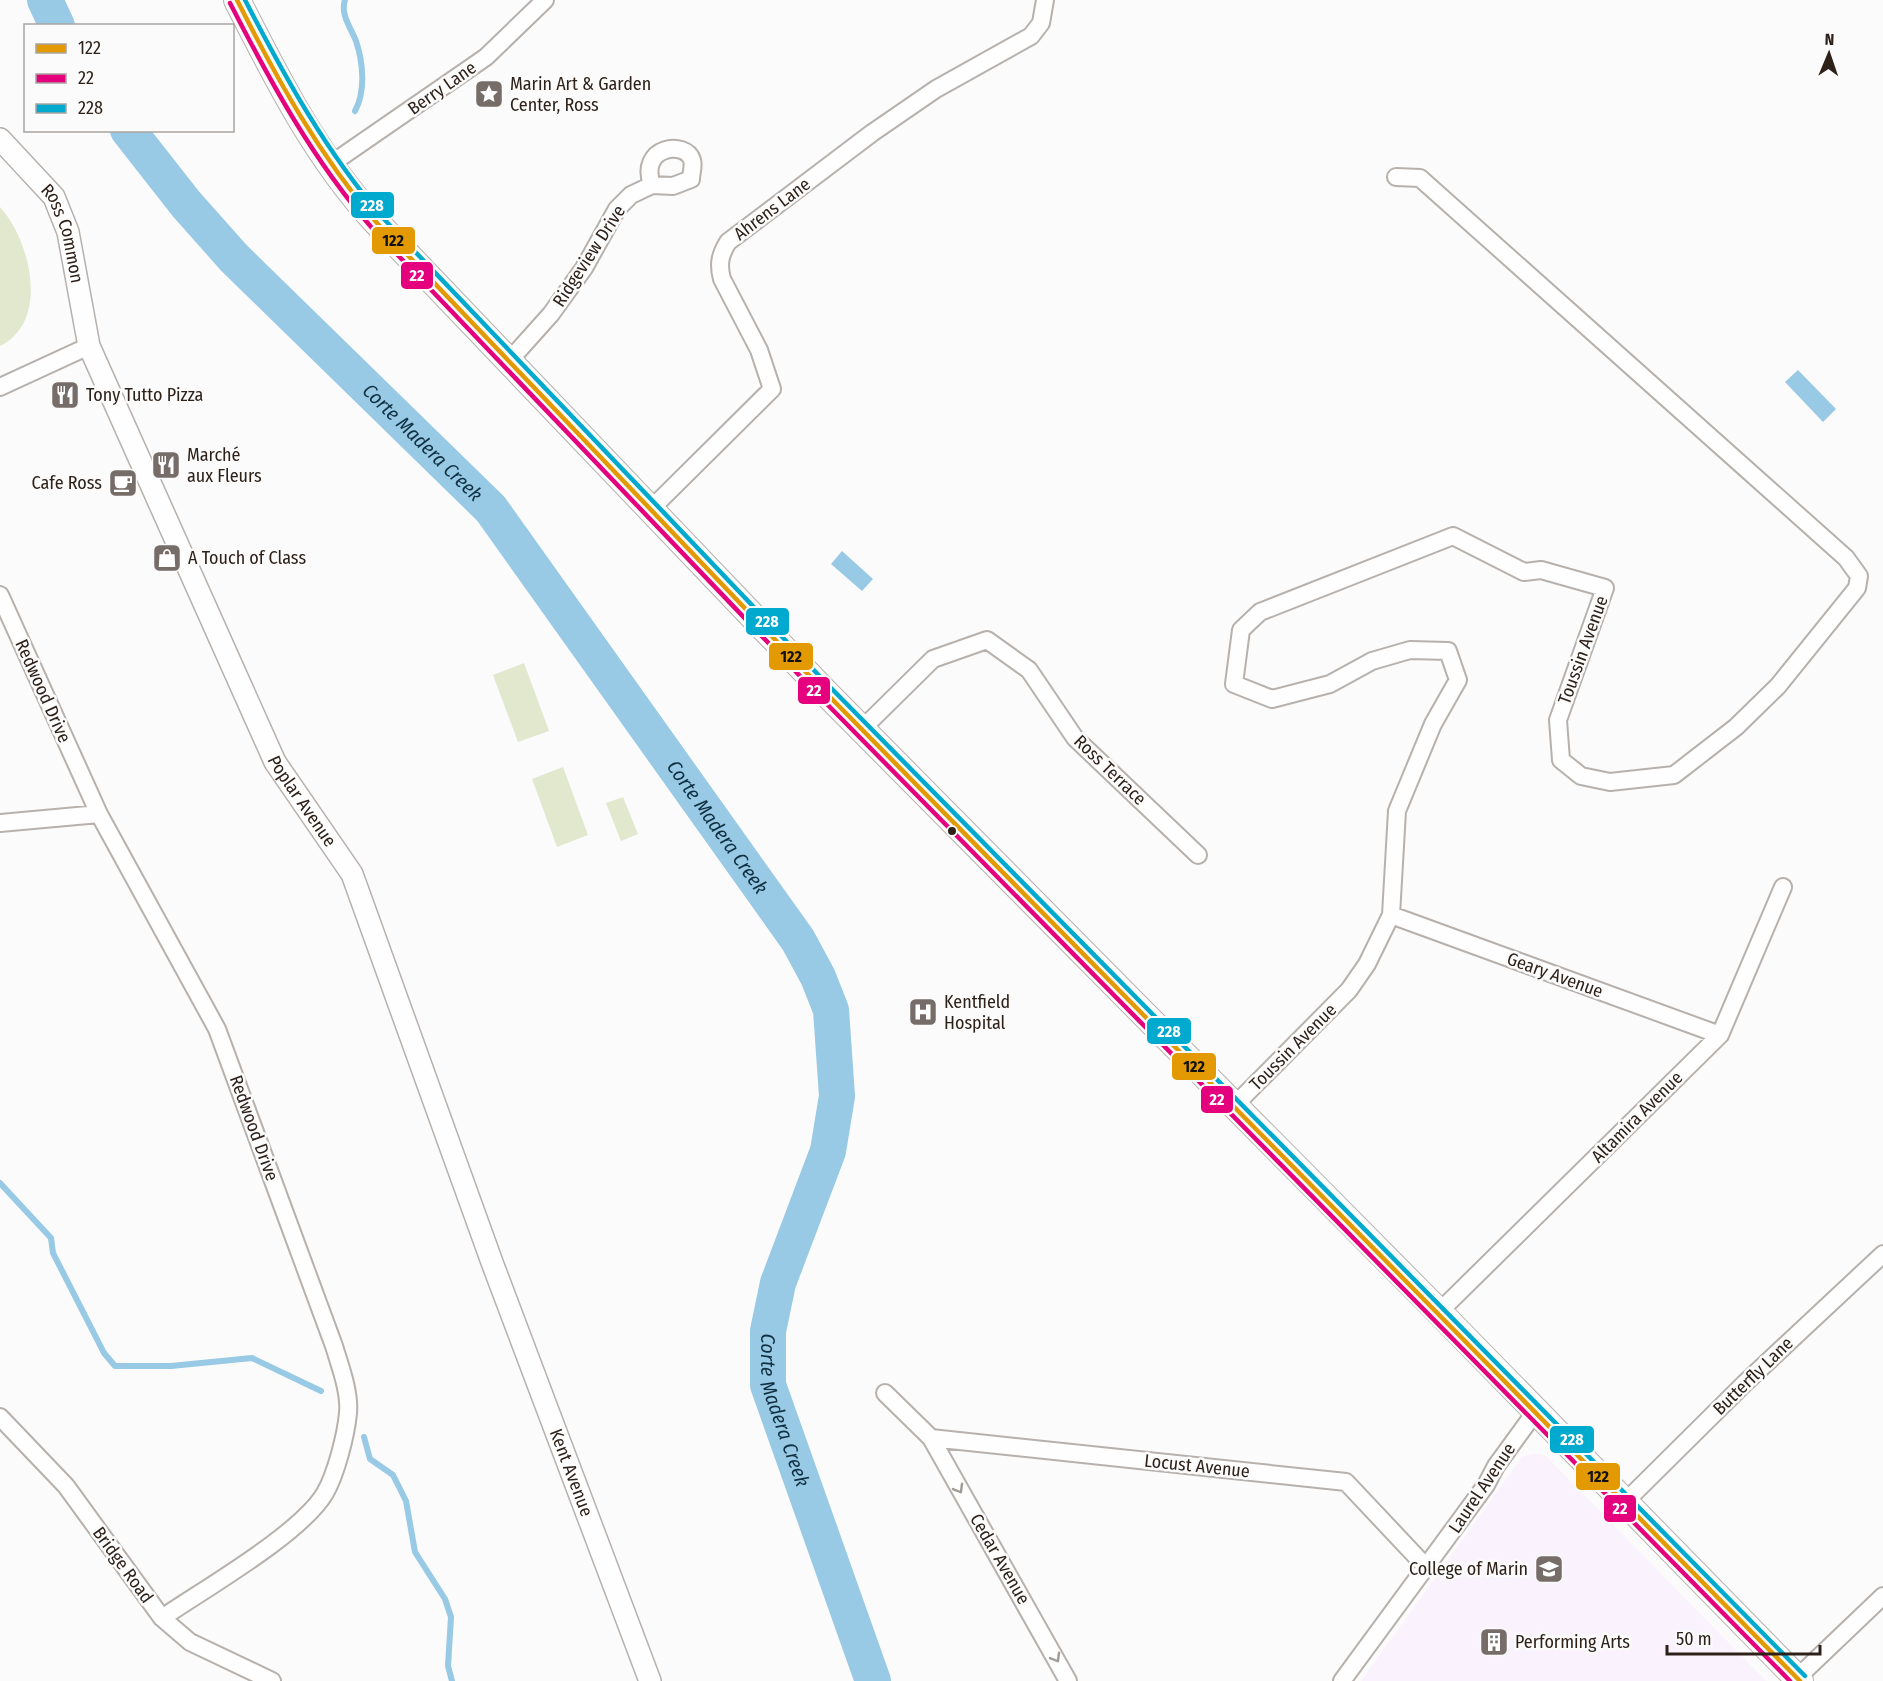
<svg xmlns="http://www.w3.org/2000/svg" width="1883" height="1681" viewBox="0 0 1883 1681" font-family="'Fira Sans Condensed',sans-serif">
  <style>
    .education { fill: #faf2fd }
    .green { fill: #e1e8ce }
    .water { fill: #98c9e5 }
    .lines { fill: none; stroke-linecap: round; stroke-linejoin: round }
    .stream { stroke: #98c9e5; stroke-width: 6 }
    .river { stroke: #98c9e5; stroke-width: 36 }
    .minor-casing { stroke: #b7b1ad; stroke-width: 20 }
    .tertiary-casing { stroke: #b7b1ad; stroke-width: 24 }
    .primary-casing { stroke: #b7b1ad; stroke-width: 28 }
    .minor { stroke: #fefefe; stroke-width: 16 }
    .tertiary { stroke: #fefefe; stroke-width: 21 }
    .primary { stroke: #fefefe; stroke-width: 26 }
    .bus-1-casing { stroke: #fbfbfb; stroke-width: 9 }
    .bus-2-casing { stroke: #fbfbfb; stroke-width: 9 }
    .bus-3-casing { stroke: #fbfbfb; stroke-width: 9 }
    .bus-1 { stroke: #e39902; stroke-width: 4.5 }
    .bus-2 { stroke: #e5007d; stroke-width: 4.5 }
    .bus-3 { stroke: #00a9ce; stroke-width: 4.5 }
    .oneway { stroke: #a09b97 }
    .bus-dot { fill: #2e2119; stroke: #fbfbfb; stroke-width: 2 }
    .labels { text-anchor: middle; stroke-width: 5; stroke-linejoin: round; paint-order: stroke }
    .poi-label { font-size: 18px; fill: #2e2119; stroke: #fbfbfb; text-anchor: start }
    .street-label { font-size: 18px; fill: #2e2119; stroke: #fbfbfb }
    .water-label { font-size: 20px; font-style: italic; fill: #103042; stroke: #fbfbfb }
    .line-badge { stroke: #fbfbfb; stroke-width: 2 }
    .badge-label { font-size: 16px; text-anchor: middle; font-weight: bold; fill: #fff }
    .pale-badge-label { font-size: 16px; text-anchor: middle; font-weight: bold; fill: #111 }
  </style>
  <rect width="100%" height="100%" fill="#fbfbfb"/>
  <!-- education -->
  <path class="education" d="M 1535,1453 L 1546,1456 L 1766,1681 L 1361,1681 L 1522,1457 Z"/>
  <!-- green -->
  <path class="green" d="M 0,207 C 31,241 50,322 0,346 Z
    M 524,663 L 549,731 L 518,742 L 493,675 Z
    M 563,767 L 588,835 L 557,847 L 532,779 Z
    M 623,797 L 638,834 L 621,841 L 606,803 Z"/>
  <!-- water -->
  <path class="water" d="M 1798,370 L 1836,409 L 1823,422 L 1785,382 Z
    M 842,551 L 873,579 L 862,591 L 831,564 Z"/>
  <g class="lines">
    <!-- stream -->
    <path class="stream" d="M 345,0 C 340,14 351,28 356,41 C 363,62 366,91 355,111
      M 0,1183 L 51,1238 L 53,1253 L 104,1353 L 115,1366 L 171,1366 L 252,1358 L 321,1391
      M 364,1437 L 370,1459 L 393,1475 L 406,1501 L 415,1552 L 445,1599 L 451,1617 L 448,1666 L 452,1681"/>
    <!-- river -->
    <g class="river">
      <path d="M 45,0 L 57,26"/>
      <path id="s1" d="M 128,130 L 186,204 L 234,258 L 491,509 L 798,940 L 818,977 L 831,1010 L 837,1096 L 828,1151 L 778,1283 L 768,1331 L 768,1385 L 873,1681"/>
    </g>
    <!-- minor casing -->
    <g class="minor-casing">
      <path id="minor" d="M 331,164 L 486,57 L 545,0
        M 509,361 L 551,314 L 584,268 L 617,209 L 631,195 L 652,185 L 673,186 L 691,179 C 691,173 694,166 692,160 C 686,140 638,146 652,185
        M 0,387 L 89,346
        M 650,510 L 772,389 L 759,350 L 722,279 C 718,264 720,255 728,242 L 872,133 L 936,89 L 1031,36 L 1041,23 L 1045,0
        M 0,595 L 99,814 L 217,1029 L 334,1346 C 340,1366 350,1392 348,1413 C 346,1435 336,1474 325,1493 C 301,1534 204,1589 162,1618
        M 862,729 L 933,659 L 987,640 L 1029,670 L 1075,738 L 1198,855
        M 0,823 L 99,814
        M 1391,915 L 1720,1035
        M 1234,1106 L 1349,990 L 1367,964 L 1391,915 L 1397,811 L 1433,724 L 1458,680 L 1448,651 L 1410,650 L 1372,661 L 1330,684 L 1272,699 L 1234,684 L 1241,630 L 1260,612 L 1453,536 L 1524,572 L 1541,570 L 1605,588 L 1558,720 L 1561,760 L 1581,776 L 1610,782 L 1674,775 L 1736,727 L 1778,686 L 1857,588 L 1859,576 L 1846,558 L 1420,178 L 1396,177
        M 1439,1312 L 1720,1035 L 1783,887
        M 885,1393 L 931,1438 L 1068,1681
        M 0,1417 L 66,1486 L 162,1618 L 190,1642 L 272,1681
        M 931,1438 L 1346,1482 L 1427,1568
        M 1625,1502 L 1745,1383 L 1883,1254
        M 1797,1678 L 1883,1596
        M 1342,1681 L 1486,1485 L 1496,1466 L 1536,1411"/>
    </g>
    <!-- tertiary casing -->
    <g class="tertiary-casing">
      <g id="tertiary">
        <path id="s2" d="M 0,139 L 54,197 L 68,232 L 89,346 L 275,762 L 352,874 L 493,1265 L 650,1681"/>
      </g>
    </g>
    <!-- primary casing -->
    <g class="primary-casing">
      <path id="primary" d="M 237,0 C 277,79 317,158 377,223 L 825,692 L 1439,1312 L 1800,1681"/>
    </g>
    <!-- minor -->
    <use href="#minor" class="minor"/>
    <!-- tertiary -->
    <use href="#tertiary" class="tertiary"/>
    <!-- primary -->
    <use href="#primary" class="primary"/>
    <!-- bus-1 casing -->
    <g class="bus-1-casing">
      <path id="bus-1" d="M 237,0 C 277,79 319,155 377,223 L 825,692 L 1800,1681"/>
    </g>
    <!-- bus-2 casing -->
    <g class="bus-2-casing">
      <path id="bus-2" d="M 230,3 C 271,83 313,160 372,228 L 820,697 L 1790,1681"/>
    </g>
    <!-- bus-3 casing -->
    <g class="bus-3-casing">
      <path id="bus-3" d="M 245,0 C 285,77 326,152 383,218 L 830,687 L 1805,1676"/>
    </g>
    <!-- bus-1 -->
    <use href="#bus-1" class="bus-1"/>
    <!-- bus-2 -->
    <use href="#bus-2" class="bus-2"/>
    <!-- bus-3 -->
    <use href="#bus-3" class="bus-3"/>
  </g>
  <!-- one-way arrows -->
  <defs><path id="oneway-chevron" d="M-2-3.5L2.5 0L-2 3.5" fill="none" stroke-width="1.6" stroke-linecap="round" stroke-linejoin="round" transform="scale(1.5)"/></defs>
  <g class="oneway">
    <use href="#oneway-chevron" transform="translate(959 1489) rotate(60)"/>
    <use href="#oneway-chevron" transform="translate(1056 1658) rotate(60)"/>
  </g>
  <!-- icons -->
  <defs>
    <g id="sight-square" transform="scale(1.5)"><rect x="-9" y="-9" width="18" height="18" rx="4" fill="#766d68" stroke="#fbfbfb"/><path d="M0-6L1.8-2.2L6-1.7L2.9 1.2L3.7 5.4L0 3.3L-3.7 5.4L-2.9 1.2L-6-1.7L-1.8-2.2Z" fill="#fff"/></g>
    <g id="restaurant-square" transform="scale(1.5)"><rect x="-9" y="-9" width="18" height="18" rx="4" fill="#766d68" stroke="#fbfbfb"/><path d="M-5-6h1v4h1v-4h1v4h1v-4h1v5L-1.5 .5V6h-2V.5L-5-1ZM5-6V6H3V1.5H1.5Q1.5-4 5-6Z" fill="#fff"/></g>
    <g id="cafe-square" transform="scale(1.5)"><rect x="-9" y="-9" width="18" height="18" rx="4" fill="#766d68" stroke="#fbfbfb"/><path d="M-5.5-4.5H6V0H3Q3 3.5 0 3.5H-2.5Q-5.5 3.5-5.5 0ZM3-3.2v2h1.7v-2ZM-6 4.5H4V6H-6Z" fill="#fff"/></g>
    <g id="shop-square" transform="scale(1.5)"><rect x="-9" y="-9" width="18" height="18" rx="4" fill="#766d68" stroke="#fbfbfb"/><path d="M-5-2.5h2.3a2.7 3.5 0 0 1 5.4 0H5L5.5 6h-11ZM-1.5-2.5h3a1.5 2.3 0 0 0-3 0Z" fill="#fff"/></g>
    <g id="hospital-square" transform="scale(1.5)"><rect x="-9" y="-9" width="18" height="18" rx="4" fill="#766d68" stroke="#fbfbfb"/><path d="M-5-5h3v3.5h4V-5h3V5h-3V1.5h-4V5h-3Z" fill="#fff"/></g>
    <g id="university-square" transform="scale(1.5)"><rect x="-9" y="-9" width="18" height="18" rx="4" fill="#766d68" stroke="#fbfbfb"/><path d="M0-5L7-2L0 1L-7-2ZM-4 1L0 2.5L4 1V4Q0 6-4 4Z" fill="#fff"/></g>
    <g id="building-square" transform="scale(1.5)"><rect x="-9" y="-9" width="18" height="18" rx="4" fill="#766d68" stroke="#fbfbfb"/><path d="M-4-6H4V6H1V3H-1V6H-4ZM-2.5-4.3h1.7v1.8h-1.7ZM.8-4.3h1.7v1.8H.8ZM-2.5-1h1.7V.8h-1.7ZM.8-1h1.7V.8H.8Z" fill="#fff"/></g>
  </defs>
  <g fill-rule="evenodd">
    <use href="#sight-square" x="489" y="94"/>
    <use href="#restaurant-square" x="65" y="395"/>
    <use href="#restaurant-square" x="166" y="465"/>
    <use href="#cafe-square" x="123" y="483"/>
    <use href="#shop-square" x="167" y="558"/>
    <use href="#hospital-square" x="923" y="1012"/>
    <use href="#university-square" x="1549" y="1569"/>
    <use href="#building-square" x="1494" y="1642"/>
  </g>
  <!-- markers -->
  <circle class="bus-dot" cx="952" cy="831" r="5"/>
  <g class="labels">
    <!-- poi labels -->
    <g class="poi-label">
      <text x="510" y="90">Marin Art &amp; Garden<tspan x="510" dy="21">Center, Ross</tspan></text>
      <text x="86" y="401">Tony Tutto Pizza</text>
      <text x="187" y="461">Marché<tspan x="187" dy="21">aux Fleurs</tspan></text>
      <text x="102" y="489" text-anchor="end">Cafe Ross</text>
      <text x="188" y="564">A Touch of Class</text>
      <text x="944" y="1008">Kentfield<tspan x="944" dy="21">Hospital</tspan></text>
      <text x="1528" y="1575" text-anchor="end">College of Marin</text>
      <text x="1515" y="1648">Performing Arts</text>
    </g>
    <!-- street labels -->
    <g class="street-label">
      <text transform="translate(442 88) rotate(-35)" y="6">Berry Lane</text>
      <text transform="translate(772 209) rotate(-37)" y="6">Ahrens Lane</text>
      <text dy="6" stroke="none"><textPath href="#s2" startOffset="117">Ross Common</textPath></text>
      <text transform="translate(589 256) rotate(-57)" y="6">Ridgeview Drive</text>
      <text transform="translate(1583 650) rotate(-70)" y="6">Toussin Avenue</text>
      <text transform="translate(43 691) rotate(66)" y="6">Redwood Drive</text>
      <text transform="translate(1110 770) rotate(44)" y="6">Ross Terrace</text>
      <text dy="6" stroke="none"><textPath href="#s2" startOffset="736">Poplar Avenue</textPath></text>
      <text transform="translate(1555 975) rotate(20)" y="6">Geary Avenue</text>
      <text transform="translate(1293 1047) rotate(-45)" y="6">Toussin Avenue</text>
      <text transform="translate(1637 1117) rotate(-45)" y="6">Altamira Avenue</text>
      <text transform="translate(254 1128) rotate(70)" y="6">Redwood Drive</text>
      <text transform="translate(1753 1376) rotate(-44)" y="6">Butterfly Lane</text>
      <text transform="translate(1197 1466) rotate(6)" y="6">Locust Avenue</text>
      <text dy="6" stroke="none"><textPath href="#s2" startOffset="1462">Kent Avenue</textPath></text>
      <text transform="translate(1482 1488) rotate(-56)" y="6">Laurel Avenue</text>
      <text transform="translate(1000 1559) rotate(60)" y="6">Cedar Avenue</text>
      <text transform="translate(123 1565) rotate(54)" y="6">Bridge Road</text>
    </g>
    <!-- water labels -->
    <g class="water-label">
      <text dy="7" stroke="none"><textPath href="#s1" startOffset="430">Corte Madera Creek</textPath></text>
      <text dy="7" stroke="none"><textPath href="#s1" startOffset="916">Corte Madera Creek</textPath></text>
      <text dy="7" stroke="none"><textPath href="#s1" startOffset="1546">Corte Madera Creek</textPath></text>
    </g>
  </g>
  <g class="line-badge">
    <rect x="350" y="191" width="45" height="28" rx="6" fill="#00a9ce"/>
    <rect x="371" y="226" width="45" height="29" rx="6" fill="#e39902"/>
    <rect x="400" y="261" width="34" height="29" rx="6" fill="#e5007d"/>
    <rect x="745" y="607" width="45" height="29" rx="6" fill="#00a9ce"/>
    <rect x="768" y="642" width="46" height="29" rx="6" fill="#e39902"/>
    <rect x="797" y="676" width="34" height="29" rx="6" fill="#e5007d"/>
    <rect x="1146" y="1017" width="46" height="28" rx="6" fill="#00a9ce"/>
    <rect x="1171" y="1052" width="46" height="29" rx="6" fill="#e39902"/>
    <rect x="1200" y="1085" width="34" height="29" rx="6" fill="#e5007d"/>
    <rect x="1549" y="1425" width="46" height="29" rx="6" fill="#00a9ce"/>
    <rect x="1575" y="1462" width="46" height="29" rx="6" fill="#e39902"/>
    <rect x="1603" y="1494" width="34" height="29" rx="6" fill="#e5007d"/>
  </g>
  <g class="badge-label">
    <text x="372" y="211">228</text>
    <text x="417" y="281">22</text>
    <text x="767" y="627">228</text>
    <text x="814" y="696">22</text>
    <text x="1169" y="1037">228</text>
    <text x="1217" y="1105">22</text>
    <text x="1572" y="1445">228</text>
    <text x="1620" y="1514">22</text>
  </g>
  <g class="pale-badge-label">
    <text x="393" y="246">122</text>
    <text x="791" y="662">122</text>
    <text x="1194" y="1072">122</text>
    <text x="1598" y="1482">122</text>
  </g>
  <!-- legend -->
  <rect x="24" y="24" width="210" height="108" fill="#fbfbfb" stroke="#a9a4a1" stroke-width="1.5"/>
  <rect x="36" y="44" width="30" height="9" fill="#e39902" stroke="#a9a4a1" stroke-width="1.5"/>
  <text x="78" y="54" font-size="18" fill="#2e2119">122</text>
  <rect x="36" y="74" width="30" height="9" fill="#e5007d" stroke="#a9a4a1" stroke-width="1.5"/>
  <text x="78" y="84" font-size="18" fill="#2e2119">22</text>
  <rect x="36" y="104" width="30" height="9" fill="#00a9ce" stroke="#a9a4a1" stroke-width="1.5"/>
  <text x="78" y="114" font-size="18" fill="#2e2119">228</text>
  <!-- north arrow -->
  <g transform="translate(1829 54) rotate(2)" stroke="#fbfbfb" stroke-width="4.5" paint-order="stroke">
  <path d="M0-4.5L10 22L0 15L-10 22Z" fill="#2e2119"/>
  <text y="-9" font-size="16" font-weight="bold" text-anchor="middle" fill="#2e2119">N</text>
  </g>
  <!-- scale -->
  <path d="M1667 1645v9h153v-9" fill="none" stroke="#2e2119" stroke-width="3"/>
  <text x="1676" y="1645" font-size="18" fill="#2e2119" stroke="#fbfbfb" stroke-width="4.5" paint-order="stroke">50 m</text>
</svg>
